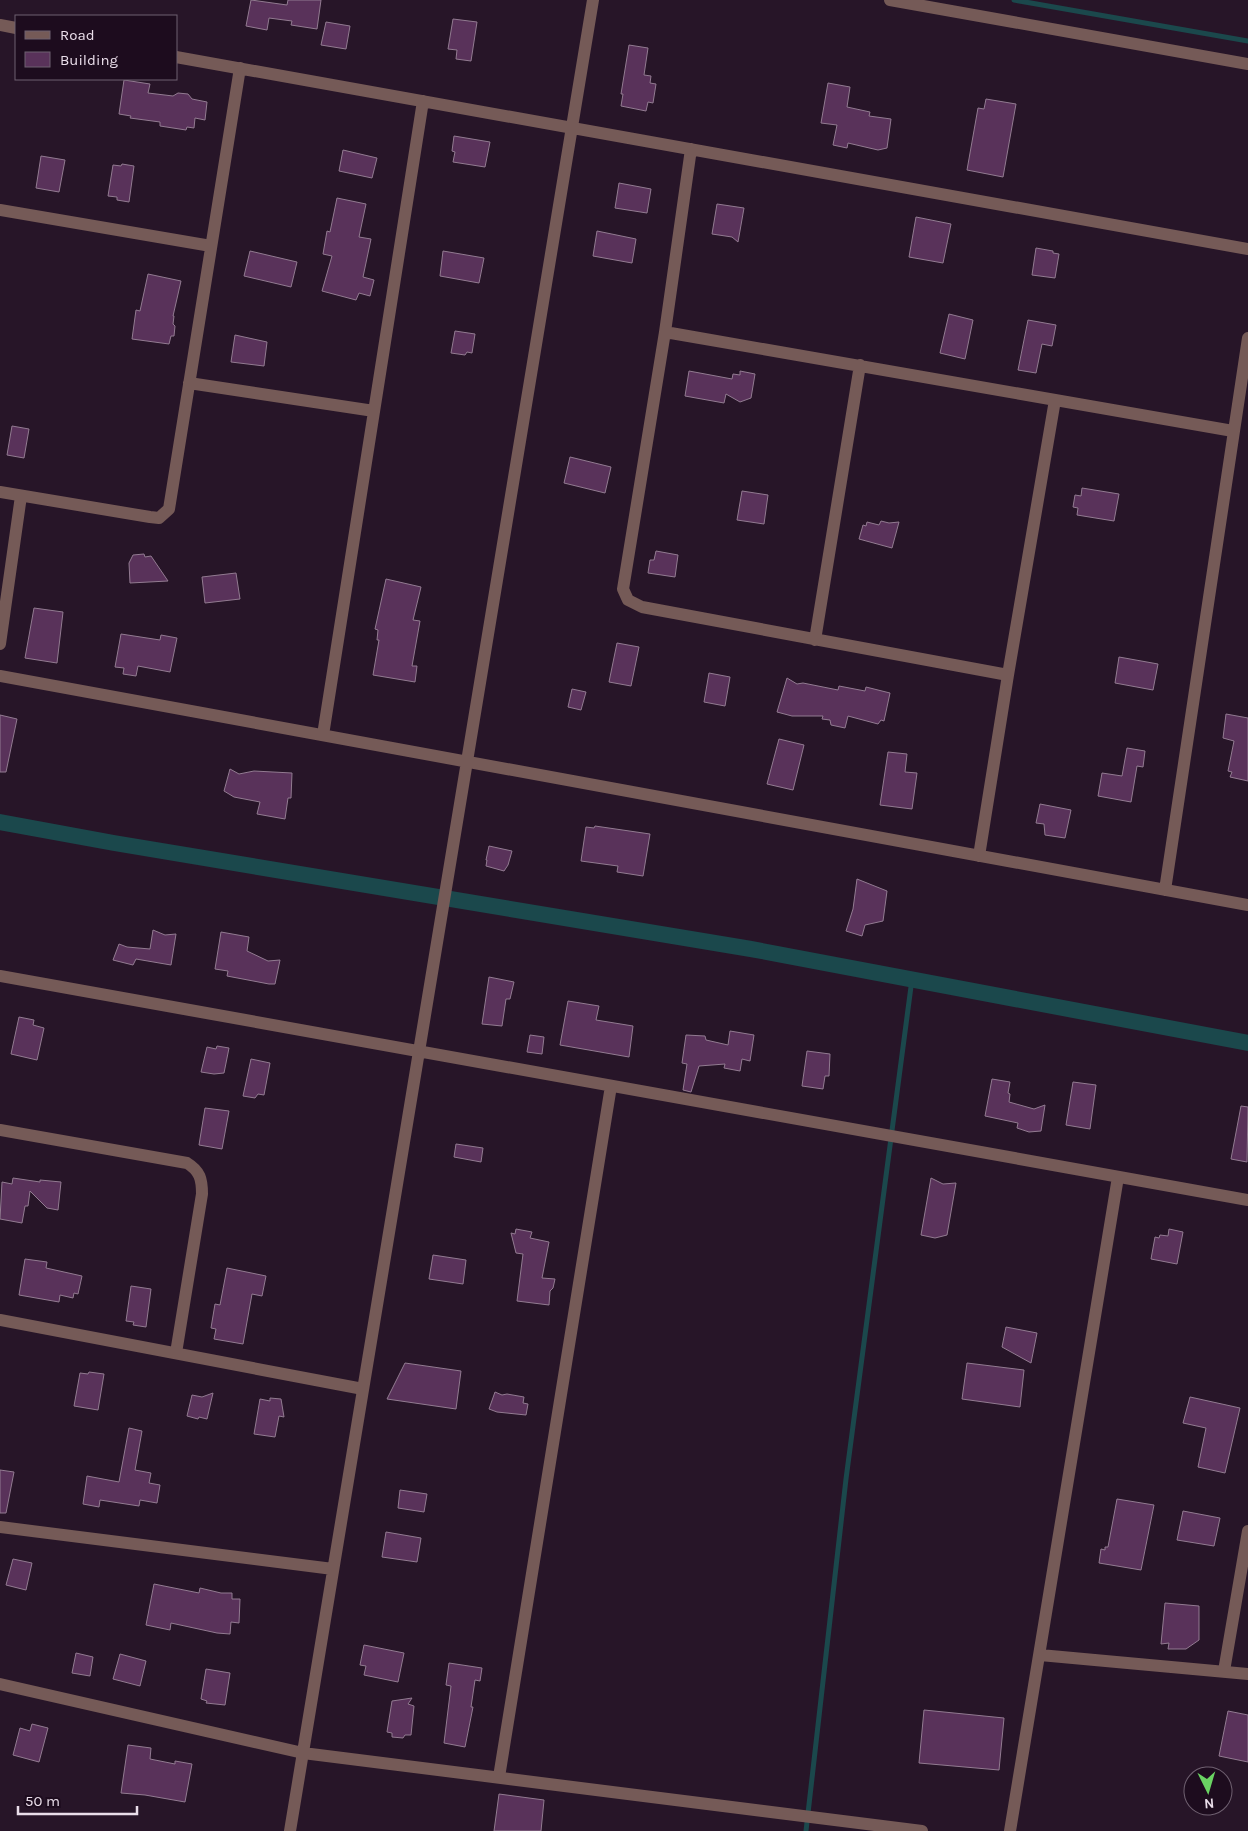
<svg xmlns="http://www.w3.org/2000/svg" width="1248" height="1831" viewBox="0 0 1248 1831" font-family="Karla,sans-serif">
  <style>
    .lines { fill: none; stroke-linecap: round; stroke-linejoin: round }
    .stream { stroke: #1b484c; stroke-width: 5 }
    .canal { stroke: #1b484c; stroke-width: 16 }
    .building { fill: #59325a; stroke: #927b91 }
    .minor { stroke: #755a57; stroke-width: 12 }
  </style>
  <rect width="100%" height="100%" fill="#271528"/>
  <g class="lines">
    <!-- stream -->
    <path class="stream" d="M 1014,0 L 1248,41
      M 806,1831 L 846,1479 L 912,979"/>
    <!-- canal -->
    <path class="canal" d="M 0,822 L 114,843 L 751,949 L 1248,1043"/>
  </g>
  <!-- building -->
  <path class="building" d="M 251,0 L 287,5 L 288,0 L 321,0 L 317,29 L 291,25 L 292,21 L 269,18 L 267,30 L 246,26 Z
    M 453,19 L 477,22 L 471,61 L 456,59 L 457,50 L 448,49 Z
    M 326,22 L 350,26 L 346,49 L 321,45 Z
    M 629,45 L 648,48 L 644,75 L 651,76 L 650,83 L 656,84 L 653,103 L 648,102 L 646,111 L 621,106 L 623,94 L 621,94 Z
    M 124,80 L 150,84 L 148,93 L 173,96 L 178,93 L 188,94 L 192,99 L 207,102 L 205,120 L 195,118 L 194,128 L 187,127 L 186,130 L 160,126 L 160,122 L 130,118 L 131,116 L 119,114 Z
    M 828,83 L 850,87 L 847,107 L 870,112 L 869,116 L 891,119 L 887,148 L 878,150 L 848,143 L 847,148 L 833,145 L 837,125 L 821,123 Z
    M 986,99 L 1016,104 L 1003,177 L 967,170 L 978,108 L 984,109 Z
    M 454,136 L 490,142 L 485,167 L 453,162 L 455,152 L 452,151 Z
    M 343,150 L 377,158 L 372,178 L 339,171 Z
    M 41,156 L 65,160 L 59,192 L 36,188 Z
    M 122,164 L 134,166 L 129,202 L 117,200 L 117,197 L 108,196 L 113,165 L 121,166 Z
    M 619,183 L 651,189 L 647,213 L 615,208 Z
    M 337,198 L 366,204 L 359,237 L 371,239 L 363,277 L 374,280 L 370,296 L 359,293 L 356,300 L 322,291 L 332,256 L 323,254 L 327,231 L 330,232 Z
    M 717,204 L 744,208 L 738,242 L 732,237 L 712,234 Z
    M 916,217 L 951,224 L 943,263 L 909,257 Z
    M 597,231 L 636,239 L 632,263 L 593,256 Z
    M 1036,248 L 1053,251 L 1053,253 L 1059,254 L 1055,278 L 1032,275 Z
    M 250,251 L 297,262 L 291,287 L 244,276 Z
    M 443,251 L 484,258 L 479,283 L 440,276 Z
    M 148,274 L 181,281 L 173,316 L 174,316 L 173,324 L 175,326 L 174,336 L 171,336 L 169,344 L 132,339 L 136,310 L 140,311 Z
    M 949,314 L 973,320 L 965,359 L 940,353 Z
    M 1028,320 L 1056,325 L 1052,346 L 1042,344 L 1036,373 L 1018,370 Z
    M 455,331 L 475,334 L 472,353 L 467,352 L 465,355 L 451,353 Z
    M 235,335 L 267,342 L 264,366 L 231,362 Z
    M 689,371 L 732,379 L 733,374 L 740,375 L 740,371 L 755,374 L 751,398 L 740,402 L 726,394 L 724,403 L 685,396 Z
    M 12,426 L 29,429 L 24,458 L 7,455 Z
    M 570,457 L 611,467 L 605,493 L 564,483 Z
    M 1082,488 L 1119,494 L 1114,521 L 1077,515 L 1078,508 L 1073,507 L 1075,495 L 1081,496 Z
    M 742,491 L 768,495 L 764,524 L 737,520 Z
    M 881,521 L 889,523 L 899,522 L 892,548 L 859,539 L 863,525 L 866,526 L 867,522 L 879,525 Z
    M 656,551 L 678,555 L 675,577 L 648,573 L 650,560 L 654,560 Z
    M 144,554 L 145,557 L 151,556 L 168,581 L 130,583 L 129,563 L 133,555 Z
    M 236,573 L 240,599 L 205,603 L 202,577 Z
    M 386,579 L 421,587 L 413,620 L 420,621 L 412,666 L 417,666 L 415,682 L 373,675 L 379,640 L 377,640 L 378,630 L 375,629 Z
    M 34,608 L 63,612 L 57,663 L 25,658 Z
    M 121,634 L 160,640 L 161,635 L 177,638 L 170,672 L 138,666 L 136,676 L 123,674 L 124,668 L 115,667 Z
    M 617,643 L 639,647 L 631,686 L 609,682 Z
    M 1119,657 L 1158,664 L 1153,690 L 1115,683 Z
    M 709,673 L 730,677 L 725,706 L 704,702 Z
    M 787,678 L 797,684 L 803,683 L 838,690 L 839,686 L 865,691 L 866,687 L 890,693 L 884,721 L 881,720 L 878,724 L 848,716 L 845,728 L 831,725 L 830,720 L 822,719 L 823,716 L 792,716 L 777,712 Z
    M 572,689 L 586,692 L 581,710 L 568,707 Z
    M 1226,714 L 1248,718 L 1248,781 L 1230,777 L 1232,772 L 1228,771 L 1234,741 L 1223,738 Z
    M 0,715 L 17,719 L 6,772 L 0,772 Z
    M 779,739 L 804,745 L 793,790 L 767,784 Z
    M 1127,748 L 1145,751 L 1143,767 L 1137,766 L 1131,802 L 1098,796 L 1102,773 L 1122,776 Z
    M 888,752 L 907,754 L 905,772 L 917,773 L 912,809 L 880,805 Z
    M 230,769 L 239,774 L 254,771 L 292,773 L 291,798 L 288,798 L 285,819 L 257,814 L 260,802 L 234,797 L 224,791 Z
    M 1040,804 L 1071,810 L 1065,838 L 1045,835 L 1044,824 L 1036,823 Z
    M 595,826 L 650,834 L 643,876 L 617,872 L 618,866 L 581,861 L 586,827 L 594,828 Z
    M 489,846 L 512,851 L 508,865 L 504,871 L 486,866 L 487,860 L 486,860 Z
    M 857,879 L 887,891 L 883,921 L 865,925 L 862,936 L 846,931 L 853,909 Z
    M 153,930 L 165,935 L 176,934 L 171,965 L 136,959 L 133,965 L 113,960 L 119,944 L 127,947 L 150,949 Z
    M 221,932 L 249,937 L 247,951 L 268,961 L 280,960 L 275,984 L 269,984 L 227,976 L 228,971 L 215,969 Z
    M 489,977 L 514,982 L 510,999 L 506,999 L 502,1026 L 482,1024 Z
    M 568,1001 L 599,1006 L 596,1020 L 633,1026 L 629,1057 L 560,1045 Z
    M 19,1017 L 34,1020 L 33,1025 L 44,1028 L 37,1060 L 11,1054 Z
    M 730,1031 L 754,1035 L 750,1061 L 742,1059 L 740,1071 L 724,1068 L 725,1064 L 699,1066 L 691,1092 L 683,1090 L 687,1064 L 682,1063 L 686,1035 L 705,1036 L 706,1040 L 728,1045 Z
    M 530,1035 L 544,1037 L 542,1054 L 527,1052 Z
    M 217,1046 L 229,1048 L 224,1073 L 214,1074 L 201,1072 L 207,1047 L 216,1049 Z
    M 807,1051 L 830,1054 L 829,1076 L 825,1076 L 823,1089 L 802,1086 Z
    M 251,1059 L 270,1063 L 264,1095 L 258,1094 L 255,1098 L 243,1096 Z
    M 992,1079 L 1010,1082 L 1008,1093 L 1010,1094 L 1009,1102 L 1034,1109 L 1045,1105 L 1041,1131 L 1029,1132 L 1017,1128 L 1018,1123 L 985,1116 Z
    M 1073,1082 L 1096,1085 L 1090,1129 L 1066,1125 Z
    M 1241,1106 L 1248,1107 L 1247,1162 L 1231,1159 Z
    M 205,1108 L 229,1111 L 222,1149 L 199,1145 Z
    M 456,1144 L 483,1148 L 481,1162 L 454,1157 Z
    M 13,1178 L 40,1182 L 40,1180 L 61,1182 L 58,1210 L 47,1208 L 30,1191 L 28,1206 L 25,1206 L 22,1223 L 0,1219 L 2,1182 L 12,1184 Z
    M 931,1178 L 943,1184 L 956,1183 L 947,1235 L 935,1238 L 921,1235 Z
    M 516,1229 L 532,1232 L 530,1238 L 549,1242 L 542,1278 L 555,1279 L 553,1288 L 550,1291 L 549,1305 L 517,1301 L 523,1254 L 516,1253 L 511,1233 L 515,1234 Z
    M 1169,1229 L 1183,1232 L 1177,1264 L 1151,1259 L 1155,1237 L 1159,1238 L 1160,1235 L 1168,1236 Z
    M 433,1255 L 466,1260 L 463,1284 L 429,1279 Z
    M 25,1259 L 47,1262 L 46,1268 L 82,1276 L 78,1294 L 74,1293 L 73,1298 L 60,1295 L 59,1302 L 19,1295 Z
    M 227,1268 L 266,1276 L 262,1296 L 252,1294 L 243,1344 L 214,1339 L 216,1329 L 211,1328 L 215,1304 L 220,1305 Z
    M 131,1286 L 151,1289 L 146,1327 L 133,1325 L 134,1322 L 126,1321 Z
    M 1006,1327 L 1037,1333 L 1031,1363 L 1002,1347 Z
    M 405,1363 L 461,1371 L 456,1409 L 387,1399 Z
    M 967,1363 L 1024,1370 L 1020,1407 L 962,1399 Z
    M 89,1372 L 104,1374 L 98,1410 L 74,1406 L 80,1373 L 88,1374 Z
    M 495,1392 L 502,1395 L 507,1394 L 524,1397 L 523,1403 L 528,1404 L 526,1415 L 497,1412 L 489,1409 Z
    M 213,1393 L 207,1419 L 199,1417 L 198,1419 L 187,1416 L 192,1395 L 202,1397 Z
    M 1190,1397 L 1240,1408 L 1225,1473 L 1198,1467 L 1206,1428 L 1183,1423 Z
    M 270,1398 L 281,1399 L 284,1417 L 279,1416 L 275,1437 L 254,1434 L 260,1399 L 270,1401 Z
    M 129,1428 L 142,1431 L 135,1470 L 151,1473 L 149,1483 L 160,1485 L 157,1503 L 140,1500 L 139,1506 L 100,1500 L 99,1507 L 83,1504 L 87,1476 L 119,1482 Z
    M 0,1470 L 14,1472 L 6,1513 L 0,1513 Z
    M 400,1490 L 427,1494 L 424,1512 L 398,1508 Z
    M 1117,1499 L 1154,1505 L 1141,1570 L 1099,1563 L 1101,1549 L 1105,1550 L 1105,1547 L 1108,1547 Z
    M 1183,1511 L 1220,1518 L 1214,1546 L 1177,1540 Z
    M 386,1532 L 421,1538 L 417,1562 L 382,1557 Z
    M 13,1559 L 32,1563 L 26,1590 L 6,1585 Z
    M 154,1584 L 199,1593 L 200,1588 L 221,1593 L 232,1593 L 232,1599 L 240,1599 L 239,1623 L 231,1622 L 230,1634 L 217,1633 L 171,1623 L 170,1630 L 146,1625 Z
    M 1165,1603 L 1199,1606 L 1199,1640 L 1186,1649 L 1168,1649 L 1169,1643 L 1161,1644 Z
    M 364,1645 L 404,1653 L 398,1682 L 364,1675 L 366,1666 L 360,1665 Z
    M 76,1653 L 93,1657 L 90,1676 L 72,1673 Z
    M 120,1654 L 146,1661 L 140,1686 L 113,1679 Z
    M 449,1663 L 482,1668 L 480,1681 L 475,1680 L 471,1707 L 473,1707 L 465,1747 L 444,1743 L 451,1686 L 446,1685 Z
    M 206,1669 L 230,1673 L 225,1705 L 206,1703 L 207,1701 L 201,1699 Z
    M 412,1698 L 408,1704 L 414,1706 L 411,1735 L 405,1735 L 403,1738 L 392,1737 L 392,1733 L 387,1732 L 392,1701 Z
    M 924,1710 L 1004,1718 L 999,1770 L 919,1763 Z
    M 1228,1711 L 1248,1715 L 1248,1762 L 1219,1756 Z
    M 32,1724 L 48,1728 L 39,1762 L 13,1755 L 20,1728 L 30,1731 Z
    M 128,1745 L 151,1748 L 150,1759 L 175,1764 L 175,1761 L 192,1764 L 185,1802 L 145,1795 L 121,1793 Z
    M 499,1794 L 544,1800 L 541,1831 L 494,1831 Z"/>
  <g class="lines">
    <!-- minor -->
    <path class="minor" d="M 890,0 L 1248,64
      M 0,25 L 16,28
      M 176,57 L 1248,249
      M 691,149 L 665,332 L 623,589 L 628,600 L 642,607 L 1008,675
      M 0,210 L 211,246
      M 665,332 L 1233,431
      M 189,383 L 374,411
      M 0,492 L 150,517 L 159,518 L 169,509 L 240,68
      M 815,640 L 860,365
      M 0,644 L 21,496
      M 0,676 L 1248,905
      M 323,735 L 423,101
      M 979,856 L 1008,675 L 1055,400
      M 1165,890 L 1248,338
      M 0,976 L 1248,1200
      M 0,1130 L 187,1163 C 200,1171 202,1179 202,1194 L 176,1353
      M 0,1320 L 363,1389
      M 0,1527 L 333,1569
      M 1040,1655 L 1248,1674
      M 1224,1671 L 1248,1531
      M 0,1684 L 303,1753 L 922,1831
      M 499,1777 L 611,1086
      M 290,1831 C 391,1221 493,611 593,0
      M 1010,1831 L 1118,1177"/>
  </g>
  <!-- legend -->
  <rect x="15" y="15" width="162" height="65" fill="#1d0c1e" stroke="#6f6070"/>
  <rect x="25" y="31" width="25" height="8" fill="#755a57" stroke="#6f6070"/>
  <text x="60" y="40" font-size="15" fill="#eadeea">Road</text>
  <rect x="25" y="52" width="25" height="15" fill="#59325a" stroke="#6f6070"/>
  <text x="60" y="65" font-size="15" fill="#eadeea">Building</text>
  <!-- north arrow -->
  <g transform="translate(1208 1791) rotate(175)"><circle r="24" fill="#1d0c1e" stroke="#6f6070"/>
  <path d="M0-4L9 19L0 12L-9 19Z" fill="#6ad363"/>
  <text y="-8" font-size="14" font-weight="bold" text-anchor="middle" fill="#eadeea">N</text>
  </g>
  <!-- scale -->
  <path d="M18 1806v8h119v-8" fill="none" stroke="#eadeea" stroke-width="2.5"/>
  <text x="25" y="1806" font-size="15" fill="#eadeea" stroke="#1d0c1e" stroke-width="4" paint-order="stroke">50 m</text>
</svg>
